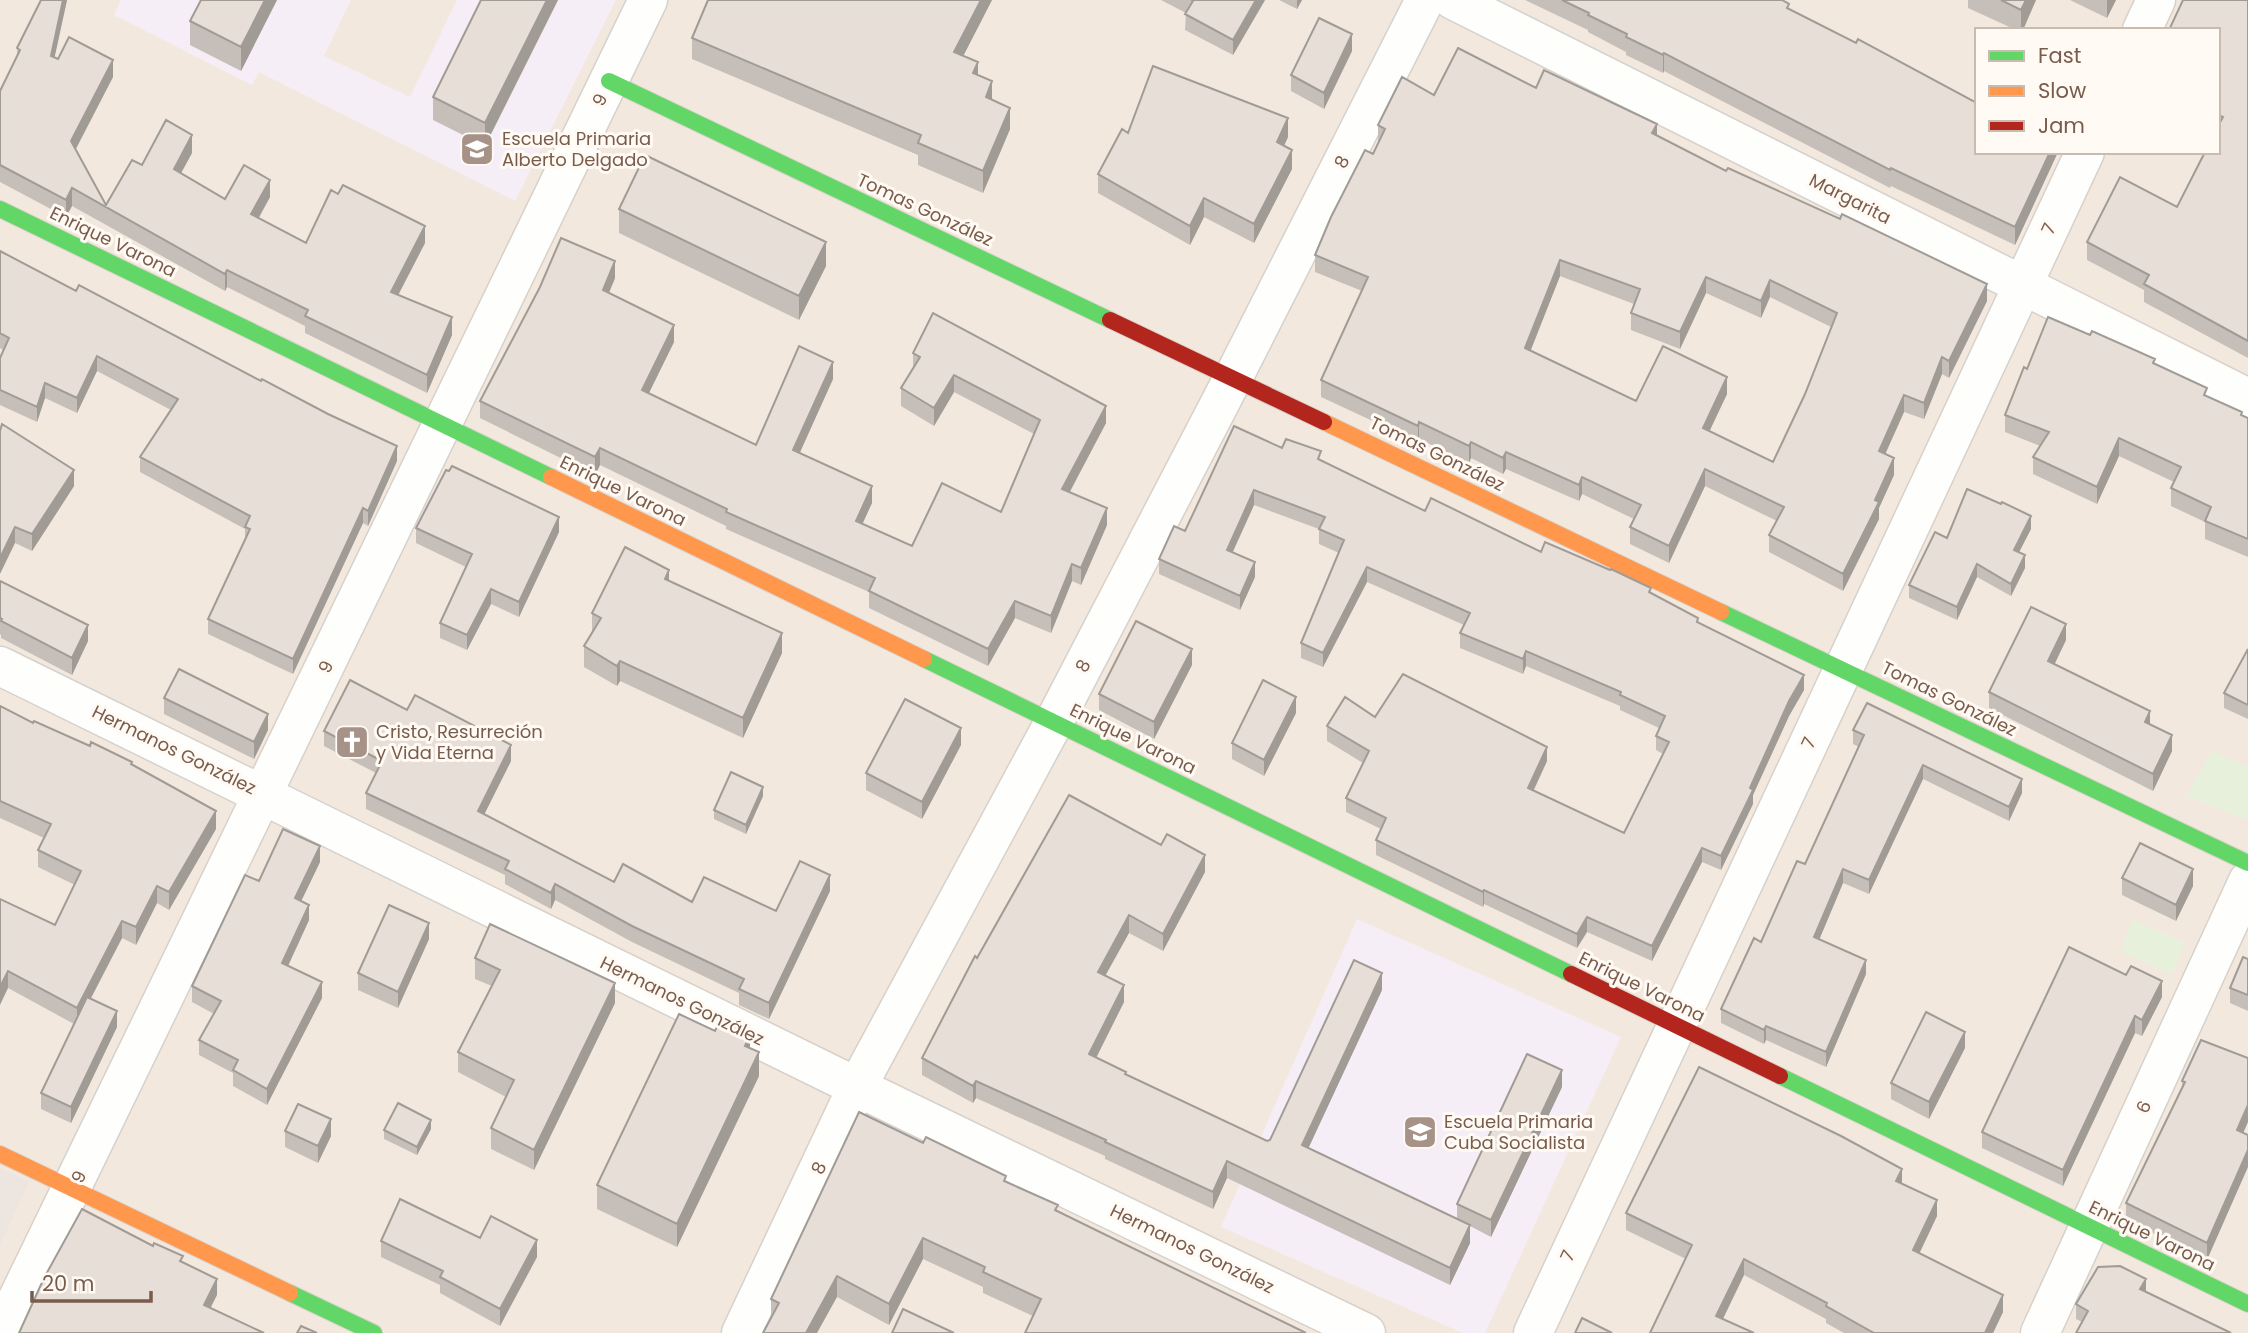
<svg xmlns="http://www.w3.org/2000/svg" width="2248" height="1333" viewBox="0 0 2248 1333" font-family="Poppins,sans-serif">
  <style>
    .residential { fill: #f2e8de; fill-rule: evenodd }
    .industrial { fill: #ede5e0 }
    .education { fill: #f6eef6 }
    .green { fill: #e7f0db }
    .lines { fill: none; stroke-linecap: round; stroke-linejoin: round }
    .street-casing { stroke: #d7d1cb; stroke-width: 41 }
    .fast-casing { stroke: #d9d2cb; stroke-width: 18 }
    .slow-casing { stroke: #d9d2cb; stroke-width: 18 }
    .jam-casing { stroke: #d9d2cb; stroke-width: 18 }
    .street { stroke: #fefefd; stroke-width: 38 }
    .fast { stroke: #63d668; stroke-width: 16 }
    .slow { stroke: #ff974d; stroke-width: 16 }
    .jam { stroke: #b3261e; stroke-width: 16 }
    .wall { fill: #c6bfb9; fill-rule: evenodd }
    .shaded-wall { fill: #a19b96 }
    .building { fill: #e6ded7; stroke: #a19b96; stroke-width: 2; fill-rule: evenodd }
    .labels { text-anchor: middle; stroke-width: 6; stroke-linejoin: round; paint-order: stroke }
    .street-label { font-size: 18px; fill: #7a5c4d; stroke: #fffaf3 }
    .poi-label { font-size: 18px; fill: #7a5c4d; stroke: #fffaf3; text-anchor: start }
  </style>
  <rect width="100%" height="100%" fill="#f9f5f0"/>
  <!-- residential -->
  <path class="residential" d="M 0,0 L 2248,0 L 2248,1333 L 0,1333 ZM 1977,30 L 2218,30 L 2218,152 L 1977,152 Z"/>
  <!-- industrial -->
  <path class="industrial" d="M 0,1168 L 29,1182 L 0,1245 Z"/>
  <!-- education -->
  <path class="education" d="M 121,0 L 351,0 L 324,56 L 410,97 L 457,0 L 616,0 L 515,201 L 259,72 L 252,85 L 114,15 Z
    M 1357,919 L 1621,1037 L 1485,1333 L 1463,1333 L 1221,1227 Z"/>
  <!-- green -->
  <path class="green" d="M 2212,751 L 2248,767 L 2248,820 L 2186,796 Z
    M 2133,920 L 2185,942 L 2172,974 L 2120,951 Z"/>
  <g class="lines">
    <!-- street casing -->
    <g class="street-casing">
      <path id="street" d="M 1453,0 L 2248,398
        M 2142,30 L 2156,0
        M 0,666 L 857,1087 L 1366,1333
        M 1,1333 L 648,0
        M 741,1333 L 857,1087 L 1054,722 L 1233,378 L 1425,0
        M 1533,1333 L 2085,152
        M 2040,1333 L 2248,881"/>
    </g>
    <!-- fast casing -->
    <g class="fast-casing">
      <path id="fast" d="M 609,81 L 1110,320
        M 0,209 L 551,477
        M 1721,612 L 2248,863
        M 924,659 L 1571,974
        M 1780,1076 L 2248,1304
        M 290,1293 L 374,1333"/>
    </g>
    <!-- slow casing -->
    <g class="slow-casing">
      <path id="slow" d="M 1324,422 L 1721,612
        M 551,477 L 924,659
        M 0,1154 L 290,1293"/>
    </g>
    <!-- jam casing -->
    <g class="jam-casing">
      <path id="jam" d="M 1110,320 L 1324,422
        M 1571,974 L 1780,1076"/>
    </g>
    <!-- street -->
    <use href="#street" class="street"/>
    <!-- fast -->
    <use href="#fast" class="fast"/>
    <!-- slow -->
    <use href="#slow" class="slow"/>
    <!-- jam -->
    <use href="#jam" class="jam"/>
  </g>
  <!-- wall -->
  <path class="wall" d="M 41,0 L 67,0 L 54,58 L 113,77 L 76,149 L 106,205 L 142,165 L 192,153 L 181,173 L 225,199 L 270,197 L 259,218 L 306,243 L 425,243 L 398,295 L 452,335 L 427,393 L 305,333 L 305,326 L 227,287 L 225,291 L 72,206 L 66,217 L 0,182 L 0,91 L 17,56 L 17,48 Z
    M 201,0 L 277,0 L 241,71 L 190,45 L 190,21 Z
    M 481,0 L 558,0 L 485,146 L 433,120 L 433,97 Z
    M 708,0 L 992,0 L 963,56 L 978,75 L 1010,129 L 983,193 L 918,165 L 918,155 L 692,59 L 692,38 Z
    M 1161,0 L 1265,0 L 1233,55 L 1185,30 L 1186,13 Z
    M 1279,0 L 1302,0 L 1297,9 Z
    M 1525,0 L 1782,0 L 1789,9 L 1977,152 L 2058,152 L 2015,245 L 1891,186 L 1890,188 L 1664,71 L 1663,73 L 1626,55 L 1626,52 L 1588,32 L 1588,30 Z
    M 1968,0 L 2036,0 L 2023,30 L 2016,30 L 1968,8 Z
    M 2070,0 L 2116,0 L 2107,18 Z
    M 2248,0 L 2248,358 L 2144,302 L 2144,290 L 2087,260 L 2087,242 L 2177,207 L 2218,152 L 2218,30 Z
    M 1352,51 L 1324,109 L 1291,91 L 1291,75 Z
    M 1536,88 L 1657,135 L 1726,171 L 1987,301 L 1949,378 L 1942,374 L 1924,419 L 1904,412 L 1885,454 L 1894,475 L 1879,508 L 1879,519 L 1843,591 L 1769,552 L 1769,535 L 1777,521 L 1705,486 L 1669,563 L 1630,544 L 1630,527 L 1634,519 L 1582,494 L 1579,501 L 1506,469 L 1503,474 L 1471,458 L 1469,463 L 1419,439 L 1418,442 L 1321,397 L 1321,380 L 1362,291 L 1315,272 L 1315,255 L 1379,142 L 1378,142 L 1378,125 L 1434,95 ZM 1560,276 L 1634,304 L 1631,313 L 1631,330 L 1680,349 L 1706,293 L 1761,318 L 1770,297 L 1831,327 L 1805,394 L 1773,462 L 1709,431 L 1727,394 L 1636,401 L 1530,351 Z
    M 1128,133 L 1288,137 L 1284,146 L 1292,169 L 1254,243 L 1204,217 L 1190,245 L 1098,193 L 1098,174 Z
    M 619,209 L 826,266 L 799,320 L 619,233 Z
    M 0,251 L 397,461 L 368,526 L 363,523 L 293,674 L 208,634 L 208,619 L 245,539 L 245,529 L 140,472 L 140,457 L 171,410 L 97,371 L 77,413 L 45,398 L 37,422 L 0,405 L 0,358 L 3,350 L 0,348 Z
    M 615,278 L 609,293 L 674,342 L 649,393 L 756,445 L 833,379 L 799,453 L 872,503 L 862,524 L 912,546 L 1001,512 L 1034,434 L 954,392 L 934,426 L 901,406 L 901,388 L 913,369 L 913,353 L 1106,423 L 1070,492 L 1107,525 L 1081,585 L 1072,581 L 1051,633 L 1015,618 L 988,666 L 869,608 L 869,592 L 726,529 L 726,526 L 600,465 L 595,475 L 480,418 L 480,401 Z
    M 2155,364 L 2207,396 L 2248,418 L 2248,557 L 2205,539 L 2205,522 L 2171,506 L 2171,488 L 2174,482 L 2119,456 L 2097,504 L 2033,474 L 2033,457 L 2040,446 L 2005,432 L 2005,415 L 2027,369 Z
    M 0,431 L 74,486 L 32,551 L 15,543 Z
    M 1282,448 L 1321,461 L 1425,511 L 1541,552 L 1651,593 L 1804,690 L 1789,716 L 1753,795 L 1753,804 L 1721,870 L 1702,862 L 1652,961 L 1587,932 L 1577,948 L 1484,904 L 1483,907 L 1376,855 L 1376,840 L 1381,829 L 1346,812 L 1346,798 L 1363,763 L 1327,741 L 1327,726 L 1375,717 L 1547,761 L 1534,790 L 1624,833 L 1663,754 L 1656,750 L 1656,736 L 1659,728 L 1620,710 L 1620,706 L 1526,666 L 1523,674 L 1460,648 L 1460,633 L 1464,625 L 1367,582 L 1323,667 L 1301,658 L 1301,643 L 1339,553 L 1319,544 L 1319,529 L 1254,505 L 1233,552 L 1255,577 L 1240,610 L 1159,574 L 1159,559 L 1185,531 Z
    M 416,528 L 559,532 L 519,617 L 491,604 L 467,650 L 440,638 L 440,623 L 466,567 L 416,543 Z
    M 2031,529 L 2019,552 L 2025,568 L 2011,596 L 1977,577 L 1957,620 L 1909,598 L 1909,585 L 1947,538 Z
    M 0,581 L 88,641 L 72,675 L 1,638 L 1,635 L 0,634 Z
    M 669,581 L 782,653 L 743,738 L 620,681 L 617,686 L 584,667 L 584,646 L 592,633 L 592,613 Z
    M 2066,640 L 2054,664 L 2150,724 L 2172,751 L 2153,791 L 1989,708 L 1989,692 Z
    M 2248,649 L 2248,719 L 2224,708 L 2224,693 Z
    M 1192,665 L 1154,739 L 1099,710 L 1099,694 Z
    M 164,698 L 268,730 L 254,759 L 164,714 Z
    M 0,706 L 33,723 L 132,765 L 216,829 L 169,910 L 157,903 L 136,945 L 122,938 L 91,998 L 117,1027 L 71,1123 L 41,1109 L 41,1093 L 74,1024 L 8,988 L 0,899 L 55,925 L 75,885 L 38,867 L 38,850 L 44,838 L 0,818 Z
    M 407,710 L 511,761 L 484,814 L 614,882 L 692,902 L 776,911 L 830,891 L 769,1019 L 739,1005 L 739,993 L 632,942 L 555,900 L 551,909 L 505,884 L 505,875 L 366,809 L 366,793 L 376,773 L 324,746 L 324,731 Z
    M 1296,713 L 1264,776 L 1232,759 L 1232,743 Z
    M 1853,730 L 2022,793 L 2009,821 L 1923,779 L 1869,894 L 1843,883 L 1819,940 L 1866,974 L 1826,1067 L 1766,1040 L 1764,1044 L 1721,1023 L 1721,1009 L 1761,942 L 1805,864 L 1859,747 L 1853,744 Z
    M 961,745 L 922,819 L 866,790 L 866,773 Z
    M 763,796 L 746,834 L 714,819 L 714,810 Z
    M 320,862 L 301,901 L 309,920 L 288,966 L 322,998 L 267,1105 L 233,1086 L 233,1073 L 199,1055 L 199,1040 L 214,1014 L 192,1002 L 192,986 Z
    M 1205,872 L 1163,951 L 1129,933 L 1105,975 L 1124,1002 L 1096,1058 L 1126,1074 L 1267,1141 L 1270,1140 L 1382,990 L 1308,1148 L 1457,1219 L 1457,1204 L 1562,1087 L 1491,1237 L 1470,1226 L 1470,1243 L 1450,1285 L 1227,1178 L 1213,1209 L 1105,1159 L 1105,1156 L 976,1098 L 973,1103 L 922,1075 L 922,1058 L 977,958 Z
    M 2122,878 L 2193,886 L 2176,921 L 2122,895 Z
    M 429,939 L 398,1008 L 358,990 L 358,973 Z
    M 2069,947 L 2162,997 L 2142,1036 L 2135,1033 L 2063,1186 L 1982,1148 L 1982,1132 Z
    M 475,958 L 615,1003 L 534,1170 L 491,1149 L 491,1128 L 506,1097 L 458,1072 L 458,1052 L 492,986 L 475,979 Z
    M 2248,959 L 2248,1011 L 2230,1003 L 2230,988 Z
    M 2201,1040 L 2243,1133 L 2207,1260 L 2126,1220 L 2126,1203 L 2182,1087 L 2182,1081 Z
    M 750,1048 L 759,1076 L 677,1247 L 597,1209 L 597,1185 Z
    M 1965,1048 L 1929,1119 L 1891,1099 L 1891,1083 Z
    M 431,1129 L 417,1155 L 384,1139 L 384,1130 Z
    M 285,1131 L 331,1136 L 318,1163 L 285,1147 Z
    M 923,1143 L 1006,1182 L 1058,1211 L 1306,1333 L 1033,1316 L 983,1293 L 983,1287 L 923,1259 L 889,1325 L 837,1297 L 771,1317 L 771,1299 Z
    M 1902,1184 L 1937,1216 L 1919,1253 L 2003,1312 L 1993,1333 L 1844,1333 L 1826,1323 L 1826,1319 L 1744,1275 L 1723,1319 L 1650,1333 L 1686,1259 L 1626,1230 L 1626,1213 Z
    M 480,1238 L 537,1257 L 500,1326 L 440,1293 L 440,1285 L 381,1257 L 381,1241 Z
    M 2120,1266 L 2082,1322 L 2076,1319 L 2076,1304 Z"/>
  <!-- shaded-wall -->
  <path class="shaded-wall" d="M 63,0 L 67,0 L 51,74 L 51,56 Z
    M 265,0 L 277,0 L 241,71 L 241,47 Z
    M 547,0 L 558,0 L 485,146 L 485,123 Z
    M 981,0 L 992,0 L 954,74 L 954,52 Z
    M 1256,0 L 1265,0 L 1233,55 L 1233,40 Z
    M 1297,0 L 1302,0 L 1297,9 Z
    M 2026,0 L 2036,0 L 2023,30 L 2021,30 L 2021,10 Z
    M 2107,0 L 2116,0 L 2107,18 Z
    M 1352,34 L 1352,51 L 1324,109 L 1324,93 Z
    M 1664,53 L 1664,71 L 1663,73 L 1663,55 Z
    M 113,60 L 113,77 L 71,158 L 71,141 Z
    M 978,62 L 978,83 L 973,73 Z
    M 992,81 L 992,102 L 986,97 Z
    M 1010,108 L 1010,129 L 983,193 L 983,171 Z
    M 1288,118 L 1288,137 L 1277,161 L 1277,142 Z
    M 1657,124 L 1657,141 L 1652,133 Z
    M 192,135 L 192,153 L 174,186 L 174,169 Z
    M 1292,150 L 1292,169 L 1254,243 L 1254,224 Z
    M 2050,152 L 2058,152 L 2015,245 L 2015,227 Z
    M 270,180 L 270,197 L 251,231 L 251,214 Z
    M 72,188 L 72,206 L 66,217 L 66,200 Z
    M 1204,198 L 1204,217 L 1190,245 L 1190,226 Z
    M 425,226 L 425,243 L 391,309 L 391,292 Z
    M 826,242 L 826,266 L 799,320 L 799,296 Z
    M 1560,260 L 1560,276 L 1525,365 L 1525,348 Z
    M 615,261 L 615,278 L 603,307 L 603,290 Z
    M 227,270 L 227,287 L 225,291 L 225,274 Z
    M 1706,277 L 1706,293 L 1680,349 L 1680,332 Z
    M 1770,280 L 1770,297 L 1761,318 L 1761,301 Z
    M 1987,284 L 1987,301 L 1949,378 L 1949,361 Z
    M 452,317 L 452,335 L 427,393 L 427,375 Z
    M 674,325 L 674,342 L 642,407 L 642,390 Z
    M 97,356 L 97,371 L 77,413 L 77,398 Z
    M 1942,357 L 1942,374 L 1924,419 L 1924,403 Z
    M 833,362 L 833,379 L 793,468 L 793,450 Z
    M 954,375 L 954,392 L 934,426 L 934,408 Z
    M 1727,377 L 1727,394 L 1703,445 L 1703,428 Z
    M 45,383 L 45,398 L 37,422 L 37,407 Z
    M 1904,395 L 1904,412 L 1879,468 L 1879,451 Z
    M 1106,406 L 1106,423 L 1062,506 L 1062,489 Z
    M 1419,422 L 1419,439 L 1418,442 L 1418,426 Z
    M 2119,438 L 2119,456 L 2097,504 L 2097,487 Z
    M 1471,442 L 1471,458 L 1469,463 L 1469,446 Z
    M 397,446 L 397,461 L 368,526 L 368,511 Z
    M 600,448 L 600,465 L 595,475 L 595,457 Z
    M 1506,452 L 1506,469 L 1503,474 L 1503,458 Z
    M 1894,458 L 1894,475 L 1879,508 L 1879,519 L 1843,591 L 1843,574 Z
    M 1705,469 L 1705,486 L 1669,563 L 1669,546 Z
    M 74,470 L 74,486 L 32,551 L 32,534 Z
    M 1582,477 L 1582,494 L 1579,501 L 1579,485 Z
    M 872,486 L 872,503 L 856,538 L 856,521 Z
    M 1254,490 L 1254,505 L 1227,564 L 1227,550 Z
    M 363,508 L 363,523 L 293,674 L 293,659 Z
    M 1107,508 L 1107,525 L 1081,585 L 1081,568 Z
    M 2031,516 L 2031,529 L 2014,562 L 2014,550 Z
    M 559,517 L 559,532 L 519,617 L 519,602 Z
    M 15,527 L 15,543 L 0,574 L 0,558 Z
    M 2025,555 L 2025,568 L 2011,596 L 2011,584 Z
    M 1255,562 L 1255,577 L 1240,610 L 1240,596 Z
    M 1072,564 L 1072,581 L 1051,633 L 1051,616 Z
    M 1977,564 L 1977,577 L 1957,620 L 1957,607 Z
    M 1367,567 L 1367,582 L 1323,667 L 1323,653 Z
    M 669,570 L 669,590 L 665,579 Z
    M 491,589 L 491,604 L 467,650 L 467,635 Z
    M 1015,601 L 1015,618 L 988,666 L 988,649 Z
    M 2066,624 L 2066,640 L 2048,678 L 2048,661 Z
    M 88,625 L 88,641 L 72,675 L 72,658 Z
    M 782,633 L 782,653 L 743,738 L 743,718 Z
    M 1192,649 L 1192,665 L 1154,739 L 1154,722 Z
    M 1526,651 L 1526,666 L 1523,674 L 1523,659 Z
    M 620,661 L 620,681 L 617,686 L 617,666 Z
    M 1804,675 L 1804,690 L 1789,716 L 1753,795 L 1753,804 L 1721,870 L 1721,856 L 1750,788 L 1789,701 Z
    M 1296,697 L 1296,713 L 1264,776 L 1264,760 Z
    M 2150,711 L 2150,728 L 2145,722 Z
    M 268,714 L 268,730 L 254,759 L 254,742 Z
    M 961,728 L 961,745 L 922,819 L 922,802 Z
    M 2172,735 L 2172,751 L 2153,791 L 2153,774 Z
    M 511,745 L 511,761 L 478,827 L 478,811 Z
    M 1547,747 L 1547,761 L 1528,802 L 1528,788 Z
    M 1923,765 L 1923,779 L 1869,894 L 1869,880 Z
    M 2022,779 L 2022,793 L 2009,821 L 2009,807 Z
    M 763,787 L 763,796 L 746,834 L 746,825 Z
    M 216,811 L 216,829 L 169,910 L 169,892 Z
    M 320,846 L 320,862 L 295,914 L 295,898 Z
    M 1702,848 L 1702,862 L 1652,961 L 1652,946 Z
    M 1205,855 L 1205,872 L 1163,951 L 1163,934 Z
    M 1843,869 L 1843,883 L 1814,952 L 1814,937 Z
    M 2193,869 L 2193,886 L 2176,921 L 2176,905 Z
    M 830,875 L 830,891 L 769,1019 L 769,1003 Z
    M 555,884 L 555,900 L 551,909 L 551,893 Z
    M 157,886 L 157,903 L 136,945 L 136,927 Z
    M 1484,890 L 1484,904 L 1483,907 L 1483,892 Z
    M 309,905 L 309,920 L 282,979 L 282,963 Z
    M 1129,915 L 1129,933 L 1098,989 L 1098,972 Z
    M 1587,917 L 1587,932 L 1577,948 L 1577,934 Z
    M 122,921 L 122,938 L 77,1025 L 77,1008 Z
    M 429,923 L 429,939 L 398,1008 L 398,992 Z
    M 1866,960 L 1866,974 L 1826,1067 L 1826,1052 Z
    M 8,971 L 8,988 L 0,1005 L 0,987 Z
    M 1382,973 L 1382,990 L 1302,1162 L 1302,1145 Z
    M 2162,981 L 2162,997 L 2142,1036 L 2142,1020 Z
    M 322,982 L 322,998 L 267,1105 L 267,1089 Z
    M 615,983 L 615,1003 L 534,1170 L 534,1150 Z
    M 1124,985 L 1124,1002 L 1089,1072 L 1089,1054 Z
    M 117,1011 L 117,1027 L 71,1123 L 71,1107 Z
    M 2135,1016 L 2135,1033 L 2063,1186 L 2063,1170 Z
    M 1766,1026 L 1766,1040 L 1764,1044 L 1764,1030 Z
    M 1965,1032 L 1965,1048 L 1929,1119 L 1929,1102 Z
    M 750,1035 L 750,1059 L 745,1046 Z
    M 759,1052 L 759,1076 L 677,1247 L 677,1224 Z
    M 1562,1070 L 1562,1087 L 1491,1237 L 1491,1220 Z
    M 976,1081 L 976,1098 L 973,1103 L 973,1086 Z
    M 2248,1105 L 2248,1122 L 2237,1147 L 2237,1130 Z
    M 331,1119 L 331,1136 L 318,1163 L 318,1146 Z
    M 431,1120 L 431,1129 L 417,1155 L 417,1147 Z
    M 2248,1150 L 2248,1167 L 2207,1260 L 2207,1243 Z
    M 1227,1161 L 1227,1178 L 1213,1209 L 1213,1192 Z
    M 1902,1169 L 1902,1186 L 1896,1181 Z
    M 1937,1200 L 1937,1216 L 1913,1267 L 1913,1250 Z
    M 1470,1225 L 1470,1243 L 1450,1285 L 1450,1268 Z
    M 923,1238 L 923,1259 L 889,1325 L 889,1304 Z
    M 537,1240 L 537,1257 L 500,1326 L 500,1309 Z
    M 1744,1259 L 1744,1275 L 1716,1333 L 1716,1316 Z
    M 837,1276 L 837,1297 L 817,1333 L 806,1333 Z
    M 217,1279 L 217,1295 L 204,1321 L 204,1305 Z
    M 2146,1279 L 2146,1294 L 2140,1289 Z
    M 2003,1295 L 2003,1312 L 1993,1333 L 1985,1333 Z"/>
  <!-- building -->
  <path class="building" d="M 41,0 L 63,0 L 51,56 L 58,59 L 69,37 L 113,60 L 71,141 L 106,205 L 132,160 L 142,165 L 166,120 L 192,135 L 174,169 L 225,199 L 244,165 L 270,180 L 251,214 L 306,243 L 331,190 L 338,194 L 343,185 L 425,226 L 391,292 L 452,317 L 427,375 L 305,316 L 308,310 L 227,270 L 225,274 L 72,188 L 66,200 L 0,165 L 0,91 L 20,50 L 17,48 Z
    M 201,0 L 265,0 L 241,47 L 190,21 Z
    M 481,0 L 547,0 L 485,123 L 433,97 Z
    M 708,0 L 981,0 L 954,52 L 978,62 L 973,73 L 992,81 L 986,97 L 1010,108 L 983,171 L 918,143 L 921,135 L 692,38 Z
    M 1192,0 L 1256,0 L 1233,40 L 1185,14 L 1193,1 Z
    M 1562,0 L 1782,0 L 1789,4 L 1787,8 L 1856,43 L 1858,39 L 1977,103 L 1977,152 L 2050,152 L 2015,227 L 1891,168 L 1890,170 L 1664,53 L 1663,55 L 1626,37 L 1627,34 L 1588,15 L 1589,13 Z
    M 2001,0 L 2026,0 L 2021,10 Z
    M 2183,0 L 2248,0 L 2248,341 L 2144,284 L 2149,275 L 2087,242 L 2120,177 L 2177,207 L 2205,152 L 2218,152 L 2218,126 L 2223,117 L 2218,115 L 2218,30 L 2169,30 Z
    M 1319,18 L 1352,34 L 1324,93 L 1291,75 Z
    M 1458,48 L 1536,88 L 1544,70 L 1657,124 L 1652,133 L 1726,171 L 1728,168 L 1840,219 L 1842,214 L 1987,284 L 1949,361 L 1942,357 L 1924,403 L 1904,395 L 1879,451 L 1894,458 L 1875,500 L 1879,502 L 1843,574 L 1769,535 L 1784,507 L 1705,469 L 1669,546 L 1630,527 L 1641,505 L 1582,477 L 1579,485 L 1506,452 L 1503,458 L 1471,442 L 1469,446 L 1419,422 L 1418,426 L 1321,380 L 1368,277 L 1315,255 L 1331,217 L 1365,150 L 1373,154 L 1385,129 L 1378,125 L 1402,77 L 1434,95 ZM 1560,260 L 1640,289 L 1631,313 L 1680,332 L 1706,277 L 1761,301 L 1770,280 L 1837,313 L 1805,394 L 1773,462 L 1703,428 L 1727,377 L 1663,346 L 1636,401 L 1525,348 Z
    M 1153,66 L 1288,118 L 1277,142 L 1292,150 L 1254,224 L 1204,198 L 1190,226 L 1098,174 L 1122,129 L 1128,133 Z
    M 645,155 L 826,242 L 799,296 L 619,209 Z
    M 561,238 L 615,261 L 603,290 L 674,325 L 642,390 L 756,445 L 799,346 L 833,362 L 793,450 L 872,486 L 856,521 L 912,546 L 942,483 L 1001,512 L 1040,420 L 954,375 L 934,408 L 901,388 L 920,357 L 913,353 L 933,313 L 1106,406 L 1062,489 L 1107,508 L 1081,568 L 1072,564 L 1051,616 L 1015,601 L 988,649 L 869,591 L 875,578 L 726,512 L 727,509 L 600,448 L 595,457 L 480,401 L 540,287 Z
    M 0,251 L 76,291 L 79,285 L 261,381 L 262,379 L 328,414 L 397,446 L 368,511 L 363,508 L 293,659 L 208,619 L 250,529 L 245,527 L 250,516 L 140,457 L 178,399 L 97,356 L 77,398 L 45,383 L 37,407 L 0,390 L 0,358 L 9,338 L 0,333 Z
    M 2048,317 L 2090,335 L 2092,331 L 2155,359 L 2153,363 L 2207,388 L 2204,395 L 2242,412 L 2241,415 L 2248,418 L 2248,539 L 2205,521 L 2211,507 L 2171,488 L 2181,467 L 2119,438 L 2097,487 L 2033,457 L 2049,432 L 2005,415 L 2024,367 L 2027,369 Z
    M 2,424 L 74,470 L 32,534 L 15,527 L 0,558 L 0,431 Z
    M 1234,426 L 1282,448 L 1286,439 L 1321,451 L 1318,459 L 1425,511 L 1431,498 L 1541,552 L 1545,542 L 1610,570 L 1611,569 L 1651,588 L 1649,592 L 1698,618 L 1697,622 L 1804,675 L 1789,701 L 1750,788 L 1753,790 L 1721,856 L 1702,848 L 1652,946 L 1587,917 L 1577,934 L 1484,890 L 1483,892 L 1376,840 L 1386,818 L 1346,798 L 1369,751 L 1327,726 L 1345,697 L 1375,717 L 1403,674 L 1547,747 L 1528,788 L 1624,833 L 1669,742 L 1656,736 L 1665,716 L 1620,695 L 1621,692 L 1526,651 L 1523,659 L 1460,633 L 1470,613 L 1367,567 L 1323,653 L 1301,643 L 1344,540 L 1319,529 L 1325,517 L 1254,490 L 1227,550 L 1255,562 L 1240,596 L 1159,559 L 1174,526 L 1185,531 Z
    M 452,466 L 559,517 L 519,602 L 491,589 L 467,635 L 440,623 L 472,554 L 416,528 L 446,470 L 449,471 Z
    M 1967,489 L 2001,504 L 2002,502 L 2031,516 L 2014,550 L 2025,555 L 2011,584 L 1977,564 L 1957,607 L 1909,585 L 1935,532 L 1947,538 Z
    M 625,547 L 669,570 L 665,579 L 782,633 L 743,718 L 620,661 L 617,666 L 584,646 L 601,618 L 592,613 Z
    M 0,581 L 88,625 L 72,658 L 1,621 L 2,619 L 0,618 Z
    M 2031,607 L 2066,624 L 2048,661 L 2150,711 L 2145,722 L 2172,735 L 2153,774 L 1989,692 Z
    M 1136,621 L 1192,649 L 1154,722 L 1099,694 Z
    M 2248,649 L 2248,705 L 2224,693 Z
    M 179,669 L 268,714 L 254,742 L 164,698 Z
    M 350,680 L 407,710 L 415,695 L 511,745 L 478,811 L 614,882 L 623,864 L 692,902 L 704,877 L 776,911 L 800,861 L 830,875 L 769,1003 L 739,989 L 744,979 L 632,926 L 555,884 L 551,893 L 505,869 L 509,861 L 366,793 L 382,761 L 324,731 Z
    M 1263,680 L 1296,697 L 1264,760 L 1232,743 Z
    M 905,699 L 961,728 L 922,802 L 866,773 Z
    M 1867,703 L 2022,779 L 2009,807 L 1923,765 L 1869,880 L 1843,869 L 1814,937 L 1866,960 L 1826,1052 L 1766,1026 L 1764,1030 L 1721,1009 L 1754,938 L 1761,942 L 1797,861 L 1805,864 L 1864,735 L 1853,730 Z
    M 0,706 L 33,723 L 34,721 L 90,746 L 91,742 L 132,762 L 131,764 L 216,811 L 169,892 L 157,886 L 136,927 L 122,921 L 77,1008 L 8,971 L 0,987 L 0,899 L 55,925 L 81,871 L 38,850 L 51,824 L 0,801 Z
    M 731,772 L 763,787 L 746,825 L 714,810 Z
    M 1069,795 L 1161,845 L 1167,834 L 1205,855 L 1163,934 L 1129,915 L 1098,972 L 1124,985 L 1089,1054 L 1126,1072 L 1125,1074 L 1267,1141 L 1270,1140 L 1354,960 L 1382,973 L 1302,1145 L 1470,1225 L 1450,1268 L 1227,1161 L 1213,1192 L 1105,1142 L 1106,1140 L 976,1081 L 973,1086 L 922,1058 L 975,956 L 977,958 Z
    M 283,829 L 320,846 L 295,898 L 309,905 L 282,963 L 322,982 L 267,1089 L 233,1070 L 238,1060 L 199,1040 L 221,1001 L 192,986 L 245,875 L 259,881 Z
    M 2140,843 L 2193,869 L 2176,905 L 2122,878 Z
    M 389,905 L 429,923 L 398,992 L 358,973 Z
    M 490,924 L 615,983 L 534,1150 L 491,1128 L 514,1080 L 458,1052 L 500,970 L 475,958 Z
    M 2069,947 L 2126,975 L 2131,966 L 2162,981 L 2142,1020 L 2135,1016 L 2063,1170 L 1982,1132 Z
    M 2243,957 L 2248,959 L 2248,995 L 2230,988 Z
    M 87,997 L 117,1011 L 71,1107 L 41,1093 Z
    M 1926,1012 L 1965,1032 L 1929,1102 L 1891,1083 Z
    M 679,1014 L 715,1031 L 720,1020 L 750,1035 L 745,1046 L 759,1052 L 677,1224 L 597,1185 Z
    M 2201,1040 L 2248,1058 L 2248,1105 L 2237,1130 L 2248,1135 L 2248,1150 L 2207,1243 L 2126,1203 L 2185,1082 L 2182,1081 Z
    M 1527,1054 L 1562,1070 L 1491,1220 L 1457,1204 Z
    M 1699,1067 L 1841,1136 L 1902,1169 L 1896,1181 L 1937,1200 L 1913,1250 L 2003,1295 L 1985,1333 L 1874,1333 L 1826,1306 L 1827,1303 L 1744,1259 L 1716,1316 L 1754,1333 L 1650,1333 L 1692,1245 L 1626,1213 Z
    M 398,1103 L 431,1120 L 417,1147 L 384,1130 Z
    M 298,1104 L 331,1119 L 318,1146 L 285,1131 Z
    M 859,1112 L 923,1143 L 926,1137 L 1006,1176 L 1004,1181 L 1058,1205 L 1055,1210 L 1306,1333 L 1025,1333 L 1041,1299 L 983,1272 L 985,1267 L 923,1238 L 889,1304 L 837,1276 L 806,1333 L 763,1333 L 779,1303 L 771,1299 Z
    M 400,1199 L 480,1238 L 491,1216 L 537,1240 L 500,1309 L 440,1277 L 443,1271 L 381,1241 Z
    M 82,1209 L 153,1246 L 154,1243 L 183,1256 L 180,1261 L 217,1279 L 204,1305 L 264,1333 L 19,1333 L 44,1278 Z
    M 2120,1266 L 2146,1279 L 2140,1289 L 2231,1333 L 2076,1333 L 2088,1311 L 2076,1304 L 2098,1267 Z
    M 903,1309 L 954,1333 L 892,1333 Z
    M 1582,1318 L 1612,1333 L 1575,1333 Z
    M 301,1326 L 317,1333 L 297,1333 Z"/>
  <!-- icons -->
  <defs>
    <g id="school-square" transform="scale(1.75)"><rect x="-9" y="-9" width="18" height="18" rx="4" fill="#a69286" stroke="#fffaf3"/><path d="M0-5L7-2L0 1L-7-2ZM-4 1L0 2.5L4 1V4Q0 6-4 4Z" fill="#fff"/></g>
    <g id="church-square" transform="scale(1.75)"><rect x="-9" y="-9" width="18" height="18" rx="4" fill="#a69286" stroke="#fffaf3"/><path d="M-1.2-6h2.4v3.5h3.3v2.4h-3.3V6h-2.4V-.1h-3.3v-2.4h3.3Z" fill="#fff"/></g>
  </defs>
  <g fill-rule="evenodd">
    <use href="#school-square" x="477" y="149"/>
    <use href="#church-square" x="352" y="742"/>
    <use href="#school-square" x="1420" y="1132"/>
  </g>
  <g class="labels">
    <!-- street labels -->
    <g class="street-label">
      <text transform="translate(600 100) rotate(-64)" y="6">9</text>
      <text transform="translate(1342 162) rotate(-63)" y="6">8</text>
      <text transform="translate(1850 199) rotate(27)" y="6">Margarita</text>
      <text transform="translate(925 210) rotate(25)" y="6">Tomas González</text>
      <text transform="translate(2049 229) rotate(-65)" y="6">7</text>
      <text transform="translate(113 242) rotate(26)" y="6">Enrique Varona</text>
      <text transform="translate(1437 454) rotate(26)" y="6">Tomas González</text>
      <text transform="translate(623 491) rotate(26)" y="6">Enrique Varona</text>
      <text transform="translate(1083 666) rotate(-62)" y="6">8</text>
      <text transform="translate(326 667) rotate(-64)" y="6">9</text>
      <text transform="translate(1949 699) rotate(26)" y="6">Tomas González</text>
      <text transform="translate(1133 739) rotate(26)" y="6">Enrique Varona</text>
      <text transform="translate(1809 743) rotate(-65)" y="6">7</text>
      <text transform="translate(174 750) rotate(26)" y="6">Hermanos González</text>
      <text transform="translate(1642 987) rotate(26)" y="6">Enrique Varona</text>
      <text transform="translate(682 1001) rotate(26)" y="6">Hermanos González</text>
      <text transform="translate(2144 1107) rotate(-65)" y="6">6</text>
      <text transform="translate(819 1168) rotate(-65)" y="6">8</text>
      <text transform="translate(79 1177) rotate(-64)" y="6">9</text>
      <text transform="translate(2152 1236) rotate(26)" y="6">Enrique Varona</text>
      <text transform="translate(1192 1249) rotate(26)" y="6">Hermanos González</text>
      <text transform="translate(1568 1256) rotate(-65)" y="6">7</text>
    </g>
    <!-- poi labels -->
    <g class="poi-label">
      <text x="502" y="145">Escuela Primaria<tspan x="502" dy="21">Alberto Delgado</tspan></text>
      <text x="376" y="738">Cristo, Resurreción<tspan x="376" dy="21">y Vida Eterna</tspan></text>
      <text x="1444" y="1128">Escuela Primaria<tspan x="1444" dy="21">Cuba Socialista</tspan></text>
    </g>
  </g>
  <!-- legend -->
  <rect x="1975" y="28" width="245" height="126" fill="#fffaf3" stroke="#cabbb1" stroke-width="2"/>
  <rect x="1989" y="51" width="35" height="10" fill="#63d668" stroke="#cabbb1" stroke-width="2"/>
  <text x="2038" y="63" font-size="21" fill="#7a5c4d">Fast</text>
  <rect x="1989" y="86" width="35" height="10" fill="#ff974d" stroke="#cabbb1" stroke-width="2"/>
  <text x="2038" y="98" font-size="21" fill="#7a5c4d">Slow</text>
  <rect x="1989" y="121" width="35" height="10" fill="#b3261e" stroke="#cabbb1" stroke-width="2"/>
  <text x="2038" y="133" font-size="21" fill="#7a5c4d">Jam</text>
  <!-- scale -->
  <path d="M32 1291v10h119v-10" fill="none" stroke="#7a5c4d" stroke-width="3.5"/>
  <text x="42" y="1291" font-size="21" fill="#7a5c4d" stroke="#fffaf3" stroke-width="5" paint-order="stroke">20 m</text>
</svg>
